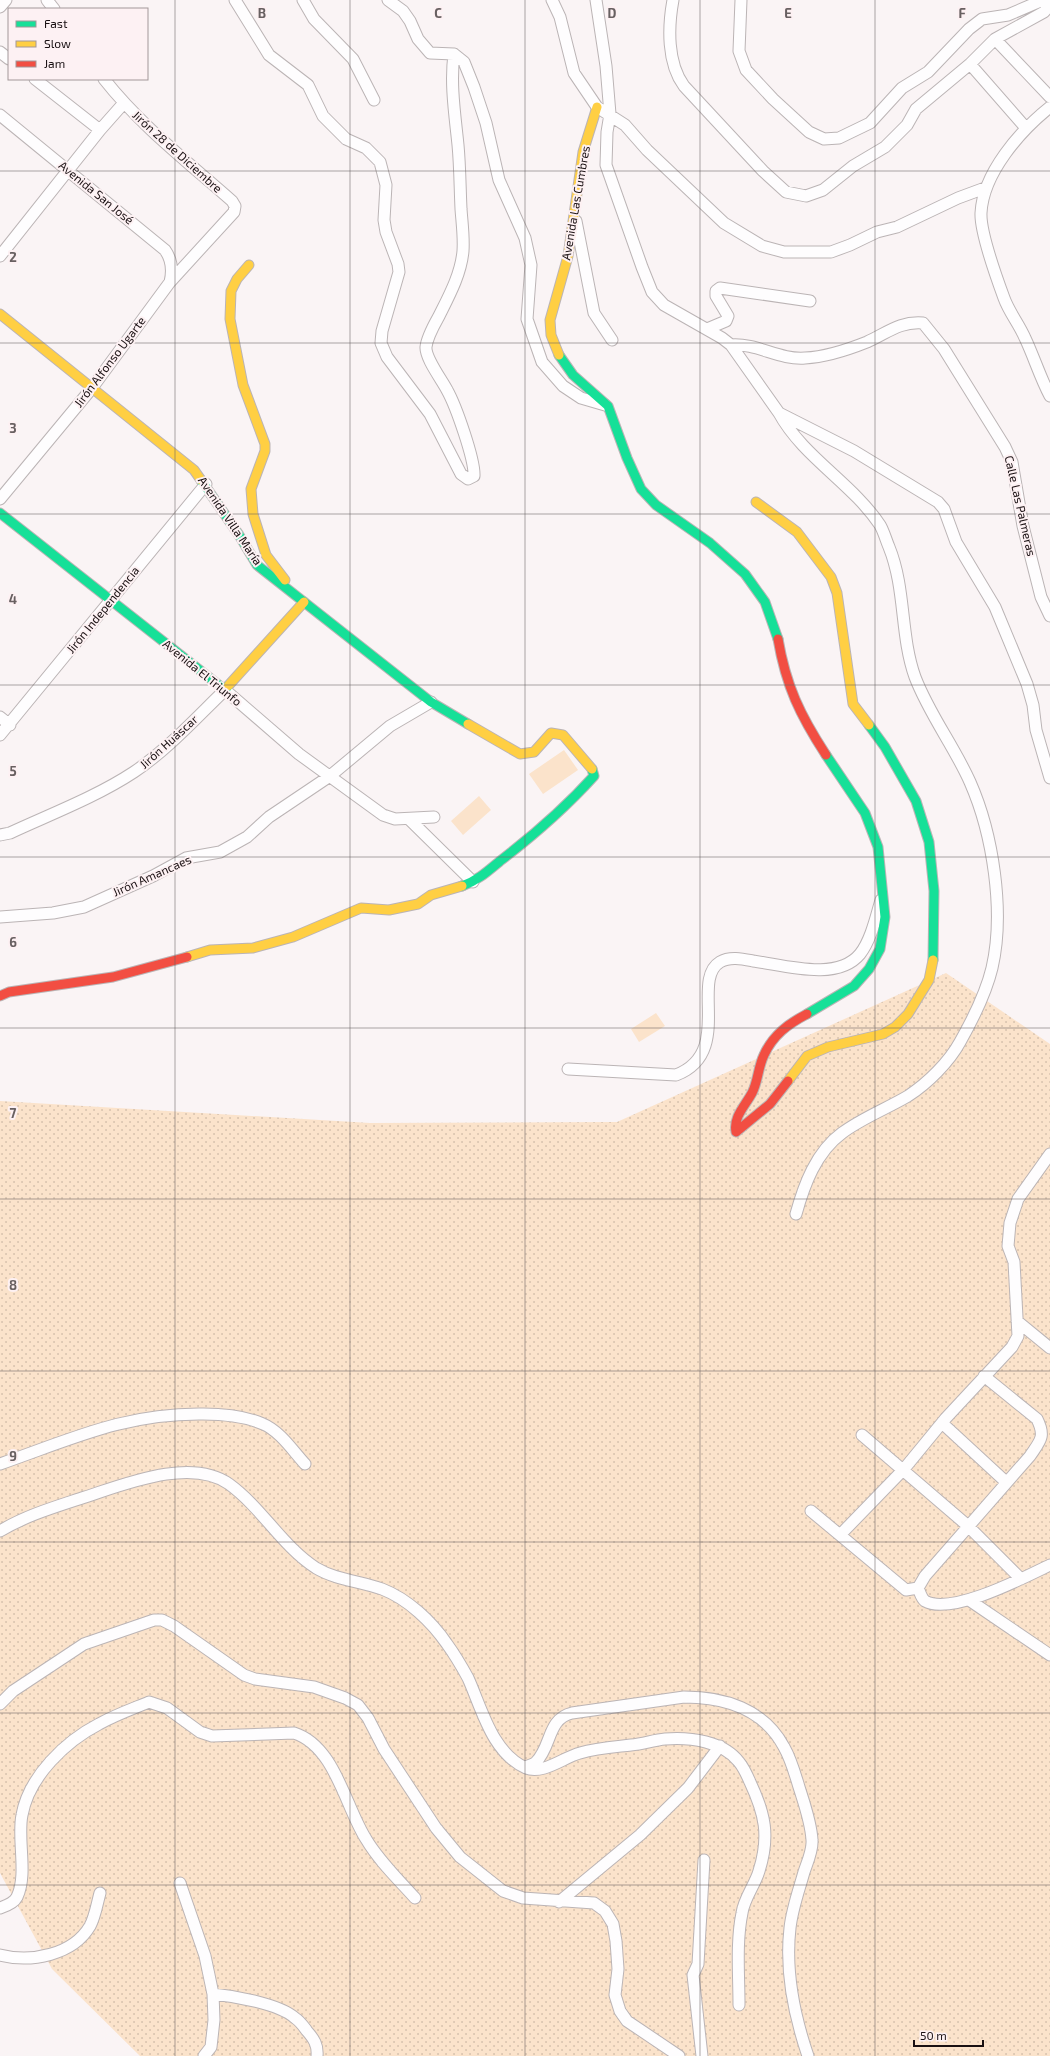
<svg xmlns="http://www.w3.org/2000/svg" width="1050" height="2056" viewBox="0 0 1050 2056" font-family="'Exo 2',sans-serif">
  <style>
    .grass { fill: url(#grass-dots) }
    .park { fill: #fbe3cb }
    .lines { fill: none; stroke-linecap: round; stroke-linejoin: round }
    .street-casing { stroke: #bbb4b5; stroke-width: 13 }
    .fast-casing { stroke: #bbb4b5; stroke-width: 11 }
    .slow-casing { stroke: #bbb4b5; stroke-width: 11 }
    .jam-casing { stroke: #bbb4b5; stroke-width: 11 }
    .street { stroke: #fefdfe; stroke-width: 11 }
    .fast { stroke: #16e098; stroke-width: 9 }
    .slow { stroke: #ffcf43; stroke-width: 9 }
    .jam { stroke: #f24e42; stroke-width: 9 }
    .grid { fill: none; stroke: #686061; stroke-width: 1; stroke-opacity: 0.55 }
    .labels { text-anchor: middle; stroke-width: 4; stroke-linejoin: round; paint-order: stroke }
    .street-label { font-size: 12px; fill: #191012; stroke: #fdf1f3 }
    .grid-label { font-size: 13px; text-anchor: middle; font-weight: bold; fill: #686061; stroke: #fdf1f3; stroke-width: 4; stroke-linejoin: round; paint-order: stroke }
  </style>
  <defs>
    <pattern id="grass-dots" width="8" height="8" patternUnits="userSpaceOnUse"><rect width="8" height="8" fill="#fbe3cb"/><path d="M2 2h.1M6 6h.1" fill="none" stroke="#d7c2ad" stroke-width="1.8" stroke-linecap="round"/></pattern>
  </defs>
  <rect width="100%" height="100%" fill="#faf4f5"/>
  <!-- grass -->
  <path class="grass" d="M 946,973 L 1050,1044 L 1050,2056 L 140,2056 L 52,1969 L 0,1873 L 0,1101 L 370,1123 L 617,1122 Z"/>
  <!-- park -->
  <path class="park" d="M 564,750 L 578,770 L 543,794 L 529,774 Z
    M 479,796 L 491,810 L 463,835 L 451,821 Z
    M 656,1013 L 665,1026 L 639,1042 L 631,1029 Z"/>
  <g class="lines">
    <!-- street casing -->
    <g class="street-casing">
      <path id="street" d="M 47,0 L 54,9
        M 235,0 L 269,55 L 308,85 L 323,116 L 346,139 L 366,148 L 380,162 L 386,185 L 384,220 L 386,232 L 398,264 L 399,272 L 382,331 L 381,343 L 387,357 L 430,414 L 461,474 L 468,479 L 474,476 C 475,460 456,406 447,390 C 442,380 425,358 426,347 C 427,337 434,325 439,316 C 449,296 461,274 463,251 C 464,237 462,223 461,209 C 460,188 460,166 458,145 C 455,115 450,84 454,54
        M 303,0 L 314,19 L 353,59 L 374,100
        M 388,0 L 403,11 L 410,21 L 418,39 L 430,53 L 454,54 L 464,62 L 474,87 L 486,123 L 499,180 L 525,238 L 531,265 L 527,319 L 542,362 L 563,386 L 581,398 L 605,405
        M 552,0 L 560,17 L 574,73 L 597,107 L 625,125 L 647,150 L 724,223 L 762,246 L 784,252 L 831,252 L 850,245 L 877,232 L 897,227 L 958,198 L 985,188
        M 596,0 L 606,66 L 610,114 L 607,132 L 606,165 L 642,267 L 652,292 L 664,305 L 722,338 L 731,345 L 779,413 L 854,451 L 938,502 L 944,509 L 956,542 L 995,607 L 1027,684 L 1033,705 L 1036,730 L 1050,778
        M 673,0 C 668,27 667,63 684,86 L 763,171 L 786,192 L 806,196 L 823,190 L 853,166 L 885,147 L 907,125 L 916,109 L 970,64 L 995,39 L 1044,12 L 1050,5
        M 741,0 L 739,51 L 746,70 L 773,99 L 809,132 L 824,139 L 839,138 L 870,123 L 902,88 L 928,72 L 969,29 L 982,19 L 1008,15 L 1043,0
        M 0,7 L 6,0
        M 995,39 L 1050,97
        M 0,52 L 9,59
        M 970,64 L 1026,128
        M 35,79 L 100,130
        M 1050,107 C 1020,131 983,173 981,213 C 980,232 997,279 1004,298 C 1009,312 1019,324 1025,338 C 1034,357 1040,377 1050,396
        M 0,115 L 165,250 C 172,260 173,270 170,282
        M 576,221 L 594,313 L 612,340
        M 0,256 L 100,130 L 123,104
        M 707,329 L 726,321 L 728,316 L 716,296 L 716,291 L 720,288 L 810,301
        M 731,345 C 757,343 779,360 805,358 C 827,357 847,350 867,342 C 887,333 900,321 923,323 L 944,349 L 1005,447 L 1012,462 L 1023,526 L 1041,597 L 1050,616
        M 779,413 C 803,457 852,483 880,525 C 884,532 886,540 889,547 C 906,589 900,635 915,677 C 929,714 954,746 970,782 C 993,834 1005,912 992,968 C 986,993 973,1019 960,1042 C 949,1062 928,1083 908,1096 C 886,1109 862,1118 842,1133 C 816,1152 804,1185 796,1214
        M 0,499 L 92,388 L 170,282 L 234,212 L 235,206 L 232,201 C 188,162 141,126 104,79
        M 0,717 L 10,725
        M 0,735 L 206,484
        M 409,819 L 473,882
        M 0,835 L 10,833 C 51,814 96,797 134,772 C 167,750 196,718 225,690 L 299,754 L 383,815 L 395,819 L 434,817
        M 0,917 L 53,913 L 84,907 L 153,876 L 186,858 L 220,852 L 247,837 L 269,817 L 330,776 L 390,726 L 431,702
        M 568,1069 L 676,1075 C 734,1053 690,980 720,962 C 730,956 743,959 753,961 C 784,965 837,982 860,954 C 871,940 876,917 881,900
        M 1017,1321 L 1050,1348
        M 984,1376 L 1037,1419 C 1046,1437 1040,1441 1030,1456 L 925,1576 L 918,1588 C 920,1592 921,1598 925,1601 C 951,1616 1025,1577 1050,1565
        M 942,1423 L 1006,1482
        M 862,1435 L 968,1526 L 1021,1579
        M 0,1464 C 72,1439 125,1413 203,1414 C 222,1414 245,1416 263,1424 C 280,1431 293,1451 305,1464
        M 811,1511 L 906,1590 L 918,1588
        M 0,1531 C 27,1515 55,1507 85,1497 C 125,1484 191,1457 229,1484 C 262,1508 282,1546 316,1568 C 336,1580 360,1581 382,1589 C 408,1599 432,1622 447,1644 C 455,1655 462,1667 468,1678 C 482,1709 492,1753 526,1768 C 543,1775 564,1757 580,1753 C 597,1748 614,1747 631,1745 C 643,1744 654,1740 665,1739 C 690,1737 723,1741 739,1762 C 744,1768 747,1775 750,1782 C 765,1814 770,1836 759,1871 C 755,1885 744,1898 742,1913 C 736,1942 739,1975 739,2005
        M 840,1535 L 904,1469 L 945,1419 L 1012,1347 L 1018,1336 L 1014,1262 L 1008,1246 L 1010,1223 L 1018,1199 L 1050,1154
        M 969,1600 L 1050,1655
        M 0,1704 L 13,1691 L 84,1644 L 154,1620 L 162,1620 L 174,1626 L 244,1675 L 255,1679 L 314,1687 L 345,1698 L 358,1705 L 368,1718 L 384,1749 L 436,1828 L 460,1857 L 503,1891 L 523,1898 L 594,1903 L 605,1911 L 613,1924 L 616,1941 L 618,1969 L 615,1995 L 620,2011 L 627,2021 L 679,2056
        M 525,1767 C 528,1766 534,1764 536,1762 C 552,1746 547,1719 572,1713 L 684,1697 C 724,1697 764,1709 784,1747 C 791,1759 795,1774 799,1787 C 804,1803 811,1822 812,1840 C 813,1850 807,1863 804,1872 C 799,1890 792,1909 790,1928 C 785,1971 794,2015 808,2056
        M 180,1883 L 205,1956 L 213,1994 L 214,2020 L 211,2047 L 204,2056
        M 559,1902 L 640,1835 L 688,1788 L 720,1746
        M 0,1908 C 6,1906 14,1903 17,1897 C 28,1874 17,1839 22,1815 C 29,1776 66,1741 99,1724 C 115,1715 132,1709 149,1702 L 167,1708 L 200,1732 L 212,1736 L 294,1733 C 335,1746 345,1806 366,1839 C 379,1861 398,1879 415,1898
        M 0,1955 C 31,1963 73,1955 90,1926 C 95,1917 97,1904 100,1893
        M 213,1994 C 234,1996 280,2004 295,2018 C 300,2021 304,2027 307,2031 C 314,2039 318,2045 317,2056
        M 702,2056 L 693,1975 L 698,1964 L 704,1860"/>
    </g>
    <!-- fast casing -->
    <g class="fast-casing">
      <path id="fast" d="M 559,355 L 573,375 L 608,406 L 627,458 L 641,489 L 656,505 L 710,543 L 745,574 L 765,602 L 778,639
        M 201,480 L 239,535 L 257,565 L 431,702 L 468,724
        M 0,513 L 225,690 L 228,686
        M 869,725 L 885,747 L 916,801 L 929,842 L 934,891 L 933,960
        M 462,886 C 477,881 488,871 500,861 C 534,835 566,807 594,776 L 592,769
        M 807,1014 L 854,986 L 869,969 L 880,949 L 885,917 L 878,847 L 865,813 L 826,755"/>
    </g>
    <!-- slow casing -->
    <g class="slow-casing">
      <path id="slow" d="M 249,265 L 237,279 L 231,291 L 230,319 L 243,385 L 265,444 L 265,451 L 251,489 L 253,514 L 266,555 L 285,580
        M 0,314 L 194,470 L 201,480
        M 559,355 L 551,335 L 550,320 L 568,256 L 583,152 L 597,107
        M 756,502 L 797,532 L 831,577 L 837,593 L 853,704 L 869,725
        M 228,686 L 304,602
        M 468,724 L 520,754 L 534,752 L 551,733 L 563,735 L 592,769
        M 187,957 L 210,950 L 253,948 L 293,937 L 361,908 L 389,910 L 418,904 L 431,895 L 462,886
        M 788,1081 L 807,1056 L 828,1047 L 883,1034 L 895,1027 L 908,1014 L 929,980 L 933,960"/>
    </g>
    <!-- jam casing -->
    <g class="jam-casing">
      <path id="jam" d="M 778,639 C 786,686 800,715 826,755
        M 0,996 L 9,992 L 113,977 L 187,957
        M 788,1081 L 770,1104 L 736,1132 C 733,1117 745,1106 752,1093 C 758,1082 758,1067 764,1055 C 773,1035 788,1024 807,1014"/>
    </g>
    <!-- street -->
    <use href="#street" class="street"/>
    <!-- fast -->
    <use href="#fast" class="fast"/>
    <!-- slow -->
    <use href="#slow" class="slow"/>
    <!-- jam -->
    <use href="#jam" class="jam"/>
  </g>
  <!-- grid -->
  <path class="grid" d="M 175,0 L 175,2056M 350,0 L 350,2056M 525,0 L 525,2056M 700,0 L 700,2056M 875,0 L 875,2056M 0,171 L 1050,171M 0,343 L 1050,343M 0,514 L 1050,514M 0,685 L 1050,685M 0,857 L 1050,857M 0,1028 L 1050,1028M 0,1199 L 1050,1199M 0,1371 L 1050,1371M 0,1542 L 1050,1542M 0,1713 L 1050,1713M 0,1885 L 1050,1885"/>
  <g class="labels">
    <!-- street labels -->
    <g class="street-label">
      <text transform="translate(177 152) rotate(42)" y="4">Jirón 28 de Diciembre</text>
      <text transform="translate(96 193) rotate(39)" y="4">Avenida San José</text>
      <text transform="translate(576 203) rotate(-80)" y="4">Avenida Las Cumbres</text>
      <text transform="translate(110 362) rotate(-53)" y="4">Jirón Alfonso Ugarte</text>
      <text transform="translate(1020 506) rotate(77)" y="4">Calle Las Palmeras</text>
      <text transform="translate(230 521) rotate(56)" y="4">Avenida Villa María</text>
      <text transform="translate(103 610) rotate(-51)" y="4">Jirón Independencia</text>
      <text transform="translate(202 673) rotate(39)" y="4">Avenida El Triunfo</text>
      <text transform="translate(169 742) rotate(-42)" y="4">Jirón Huáscar</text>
      <text transform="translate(152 876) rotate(-24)" y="4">Jirón Amancaes</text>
    </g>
  </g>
  <g class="grid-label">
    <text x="262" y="18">B</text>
    <text x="438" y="18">C</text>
    <text x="612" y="18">D</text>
    <text x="788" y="18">E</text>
    <text x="962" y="18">F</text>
    <text x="13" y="262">2</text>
    <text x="13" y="433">3</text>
    <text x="13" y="604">4</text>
    <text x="13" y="776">5</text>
    <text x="13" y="947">6</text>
    <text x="13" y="1118">7</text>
    <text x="13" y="1290">8</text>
    <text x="13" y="1461">9</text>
  </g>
  <!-- legend -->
  <rect x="8" y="8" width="140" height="72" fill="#fdf1f3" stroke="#a29799"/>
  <rect x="16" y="21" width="20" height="6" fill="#16e098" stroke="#a29799"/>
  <text x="44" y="28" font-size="12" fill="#191012">Fast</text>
  <rect x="16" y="41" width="20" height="6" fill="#ffcf43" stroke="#a29799"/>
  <text x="44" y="48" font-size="12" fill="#191012">Slow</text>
  <rect x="16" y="61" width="20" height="6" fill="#f24e42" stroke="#a29799"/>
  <text x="44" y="68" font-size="12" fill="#191012">Jam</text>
  <!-- scale -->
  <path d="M914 2040v6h69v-6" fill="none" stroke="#191012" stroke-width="2"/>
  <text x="920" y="2040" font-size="12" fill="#191012" stroke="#fdf1f3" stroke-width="3" paint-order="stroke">50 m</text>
</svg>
